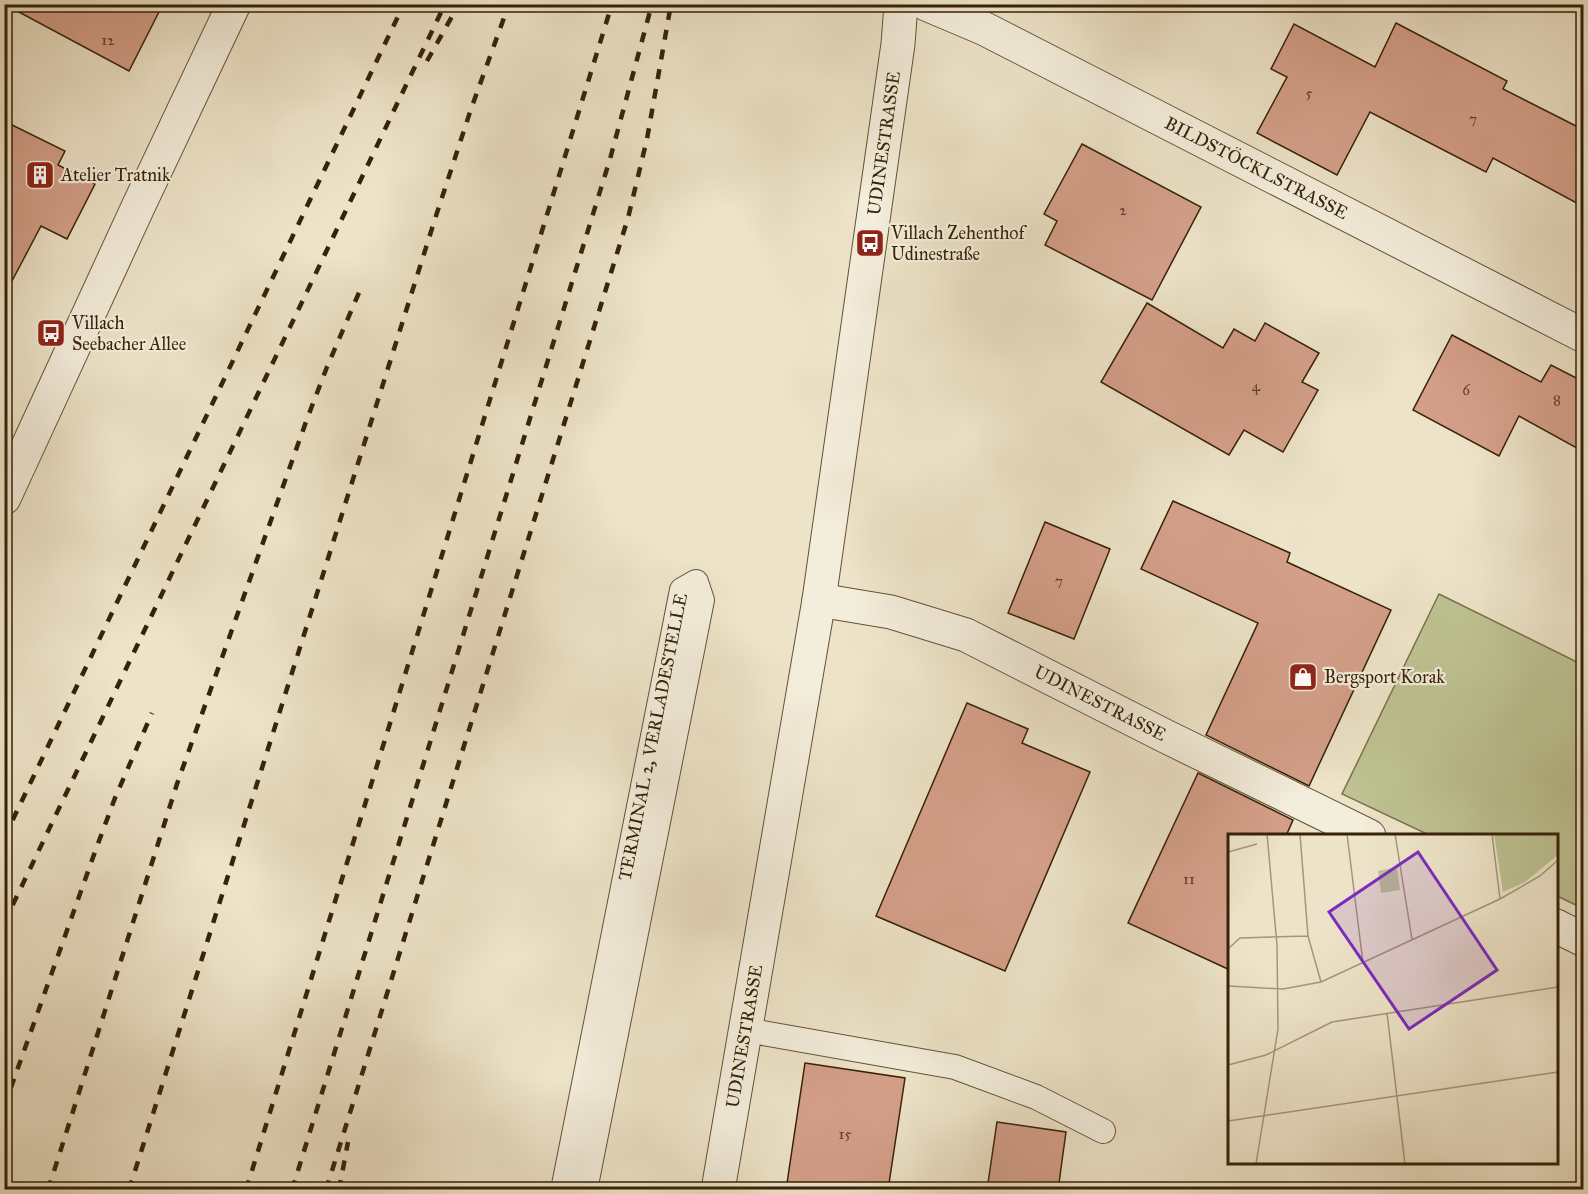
<svg xmlns="http://www.w3.org/2000/svg" width="1588" height="1194" viewBox="0 0 1588 1194" font-family="'IM FELL Great Primer',serif">
  <style>
    .green { fill: #bec292; stroke: #7a724c; stroke-width: 1.5 }
    .building { fill: #d49f89; stroke: #362206; stroke-width: 1.5 }
    .lines { fill: none; stroke-linecap: round; stroke-linejoin: round }
    .service-casing { stroke: #645236; stroke-width: 26 }
    .minor-casing { stroke: #645236; stroke-width: 35 }
    .tertiary-casing { stroke: #645236; stroke-width: 35 }
    .service { stroke: #f3eddb; stroke-width: 24 }
    .minor { stroke: #f3eddb; stroke-width: 33 }
    .tertiary { stroke: #f3eddb; stroke-width: 33 }
    .rail { stroke: #362206; stroke-width: 4.5; stroke-dasharray: 10 10; stroke-linecap: butt }
    .labels { text-anchor: middle; stroke-width: 4.5; stroke-linejoin: round; paint-order: stroke }
    .number-label { font-size: 15px; fill: #5e4127 }
    .street-label { font-size: 18px; fill: #362206; stroke: #f3eddb }
    .poi-label { font-size: 18px; fill: #362206; stroke: #f3eddb; text-anchor: start }
    .inset-road { fill: none; stroke: #a4967a; stroke-width: 1.5 }
    .view { fill: #7b2cbf; fill-opacity: 0.15; stroke: #7b2cbf; stroke-width: 3 }
    .inset-edge { fill: none; stroke: #362206; stroke-width: 3 }
  </style>
  <rect width="100%" height="100%" fill="#ede3c8"/>
  <filter id="stains"><feTurbulence type="fractalNoise" baseFrequency=".00333" numOctaves="4"/><feColorMatrix values="0 0 0 0 .2 0 0 0 0 .09 0 0 0 0 .02 0 0 0 .5 -.17"/></filter>
  <radialGradient id="worn" r=".72"><stop offset=".6" stop-color="#630" stop-opacity="0"/><stop offset="1" stop-color="#630" stop-opacity=".3"/></radialGradient>
  <!-- green -->
  <path class="green" d="M 1439,594 L 1583,665 L 1584,898 L 1580,907 L 1557,896 L 1556,836 L 1429,835 L 1342,794 Z"/>
  <!-- building -->
  <path class="building" d="M 4,4 L 163,4 L 129,71 Z
    M 1396,23 L 1507,81 L 1503,89 L 1584,130 L 1584,207 L 1493,158 L 1486,172 L 1370,112 L 1337,175 L 1257,133 L 1287,77 L 1271,69 L 1294,24 L 1375,67 Z
    M 4,121 L 65,151 L 58,165 L 95,184 L 67,239 L 41,226 L 4,296 Z
    M 1082,144 L 1201,207 L 1152,300 L 1045,245 L 1057,221 L 1044,214 Z
    M 1147,303 L 1223,348 L 1234,329 L 1255,341 L 1265,323 L 1319,353 L 1302,382 L 1318,390 L 1283,452 L 1244,430 L 1229,455 L 1101,382 Z
    M 1452,335 L 1541,382 L 1551,365 L 1584,382 L 1584,452 L 1519,416 L 1499,456 L 1413,410 Z
    M 1173,501 L 1290,553 L 1287,562 L 1391,610 L 1309,786 L 1206,735 L 1258,623 L 1141,569 Z
    M 1045,522 L 1110,549 L 1074,639 L 1008,613 Z
    M 967,703 L 1028,729 L 1022,743 L 1090,772 L 1005,971 L 876,916 Z
    M 1198,773 L 1293,820 L 1286,836 L 1230,836 L 1230,970 L 1128,923 Z
    M 805,1063 L 905,1078 L 888,1190 L 786,1190 Z
    M 997,1122 L 1066,1132 L 1058,1190 L 987,1190 Z"/>
  <g class="lines">
    <!-- service casing -->
    <g class="service-casing">
      <g id="service">
        <path d="M 746,1030 L 955,1067 L 1036,1097 L 1103,1131"/>
        <path id="s1" d="M 563,1190 L 682,590 L 696,582 L 702,600 L 585,1190"/>
      </g>
    </g>
    <!-- minor casing -->
    <g class="minor-casing">
      <g id="minor">
        <path id="s2" d="M 926,4 L 985,29 L 1584,336"/>
        <path id="s3" d="M 819,600 L 891,612 L 966,635 L 1165,736 L 1369,836"/>
        <path d="M 1556,926 L 1584,940"/>
        <path id="s4" d="M 718,1190 L 819,600 L 898,44 L 901,4"/>
      </g>
    </g>
    <!-- tertiary casing -->
    <g class="tertiary-casing">
      <path id="tertiary" d="M 4,498 L 138,207 L 234,4"/>
    </g>
    <!-- service -->
    <use href="#service" class="service"/>
    <!-- minor -->
    <use href="#minor" class="minor"/>
    <!-- tertiary -->
    <use href="#tertiary" class="tertiary"/>
    <!-- rail -->
    <path class="rail" d="M 427,61 L 459,4
      M 4,838 L 404,4
      M 4,923 L 445,4
      M 4,1107 L 96,849 L 115,798 L 152,713
      M 48,1190 L 177,784 L 307,419 L 327,367 L 361,288
      M 129,1190 L 435,219 L 471,109 L 509,4
      M 246,1190 L 612,4
      M 292,1190 L 610,159 L 652,4
      M 326,1190 L 628,218 L 647,139 L 671,4
      M 339,1190 L 348,1142"/>
  </g>
  <!-- icons -->
  <defs>
    <g id="building-square" transform="scale(1.5)"><rect x="-9" y="-9" width="18" height="18" rx="4" fill="#8f2418" stroke="#f3eddb"/><path d="M-4-6H4V6H1V3H-1V6H-4ZM-2.5-4.3h1.7v1.8h-1.7ZM.8-4.3h1.7v1.8H.8ZM-2.5-1h1.7V.8h-1.7ZM.8-1h1.7V.8H.8Z" fill="#fff"/></g>
    <g id="bus-square" transform="scale(1.5)"><rect x="-9" y="-9" width="18" height="18" rx="4" fill="#8f2418" stroke="#f3eddb"/><path d="M-5-6H5V4H4V6H2V4H-2V6H-4V4H-5ZM-3.5-4V0h7V-4ZM-3.5 1.2v1.5H-2V1.2ZM2 1.2v1.5H3.5V1.2Z" fill="#fff"/></g>
    <g id="shop-square" transform="scale(1.5)"><rect x="-9" y="-9" width="18" height="18" rx="4" fill="#8f2418" stroke="#f3eddb"/><path d="M-5-2.5h2.3a2.7 3.5 0 0 1 5.4 0H5L5.5 6h-11ZM-1.5-2.5h3a1.5 2.3 0 0 0-3 0Z" fill="#fff"/></g>
  </defs>
  <g fill-rule="evenodd">
    <use href="#building-square" x="40" y="175"/>
    <use href="#bus-square" x="870" y="243"/>
    <use href="#bus-square" x="51" y="333"/>
    <use href="#shop-square" x="1303" y="677"/>
  </g>
  <g class="labels">
    <!-- number labels -->
    <g class="number-label">
      <text x="108" y="45">12</text>
      <text x="1309" y="98">5</text>
      <text x="1473" y="124">7</text>
      <text x="1123" y="215">2</text>
      <text x="1256" y="391">4</text>
      <text x="1466" y="395">6</text>
      <text x="1557" y="405">8</text>
      <text x="1059" y="586">7</text>
      <text x="1189" y="884">11</text>
      <text x="845" y="1139">15</text>
    </g>
    <!-- street labels -->
    <g class="street-label">
      <text dy="6" stroke="none"><textPath href="#s4" startOffset="1060">UDINESTRASSE</textPath></text>
      <text dy="6" stroke="none"><textPath href="#s2" startOffset="369">BILDSTÖCKLSTRASSE</textPath></text>
      <text dy="6" stroke="none"><textPath href="#s3" startOffset="302">UDINESTRASSE</textPath></text>
      <text dy="6" stroke="none"><textPath href="#s1" startOffset="462">TERMINAL 2, VERLADESTELLE</textPath></text>
      <text dy="6" stroke="none"><textPath href="#s4" startOffset="156">UDINESTRASSE</textPath></text>
    </g>
    <!-- poi labels -->
    <g class="poi-label">
      <text x="61" y="181">Atelier Tratnik</text>
      <text x="891" y="239">Villach Zehenthof<tspan x="891" dy="21">Udinestraße</tspan></text>
      <text x="72" y="329">Villach<tspan x="72" dy="21">Seebacher Allee</tspan></text>
      <text x="1324" y="683">Bergsport Korak</text>
    </g>
  </g>
  <!-- overview -->
  <g transform="translate(1228 834)">
    <rect width="330" height="330" fill="#ede3c8"/>
    <path d="M 266,0 L 330,0 L 330,21 L 297,48 L 275,58 ZM 169,33 L 172,56 L 153,59 L 150,37 Z" fill="#bec292"/>
    <path class="inset-road" d="M 72,0 L 80,102 L 93,148M 119,0 L 135,129M 167,0 L 184,105M 264,0 L 272,65M 0,18 L 29,10M 0,115 L 12,104 L 80,102M 0,152 L 55,155 L 93,148 L 272,65 L 312,42 L 330,26M 159,179 L 177,330M 0,231 L 38,221 L 104,188 L 330,153M 0,287 L 330,238M 28,330 L 50,195 L 49,111 L 39,0"/>
    <path class="view" d="M 190,18 L 269,136 L 181,195 L 101,78 Z"/>
    <rect width="330" height="330" class="inset-edge"/>
  </g>
  <!-- margin -->
  <rect width="1588" height="1194" fill="none" stroke="#ede3c8" stroke-width="24"/>
  <rect x="6" y="6" width="1576" height="1182" fill="none" stroke="#362206" stroke-width="3"/>
  <rect x="12" y="12" width="1564" height="1170" fill="none" stroke="#362206" stroke-width="1.5"/>
  <rect width="100%" height="100%" filter="url(#stains)"/>
  <rect width="100%" height="100%" fill="url(#worn)"/>
</svg>
